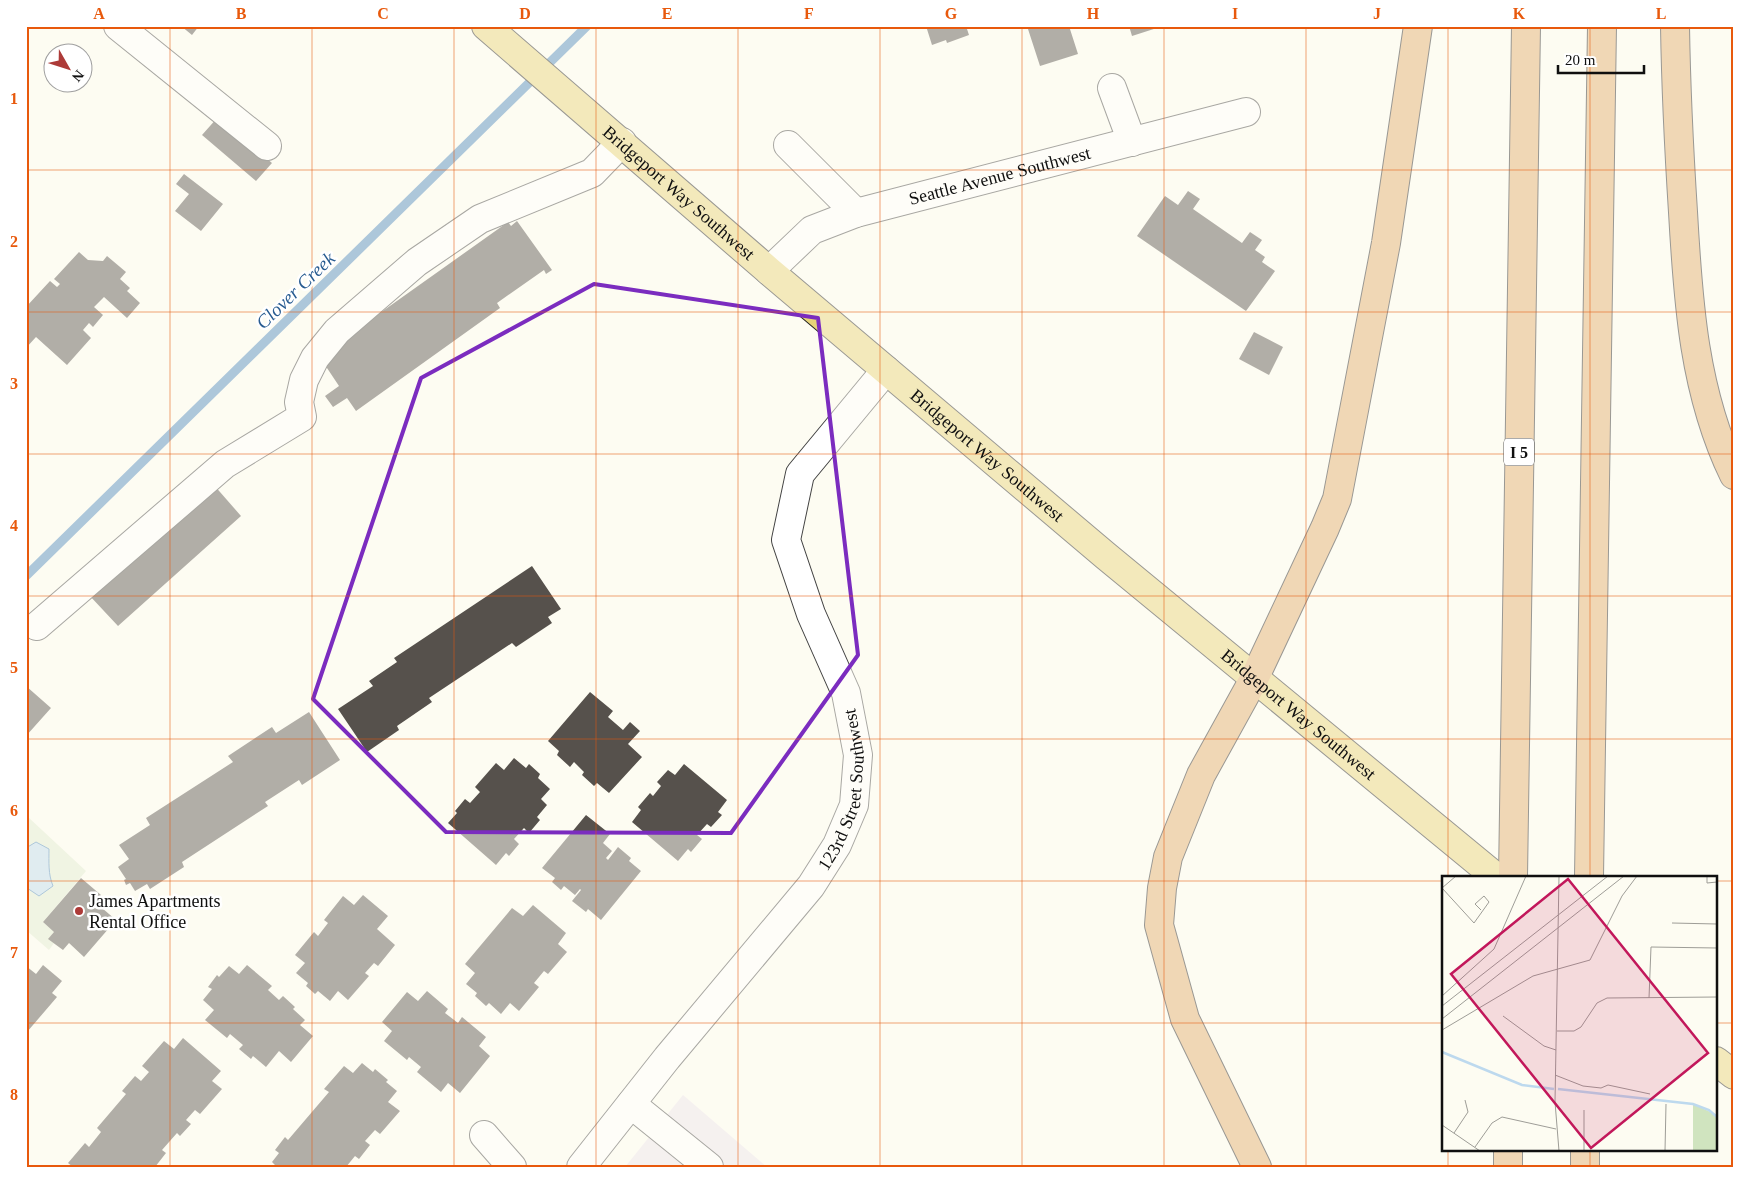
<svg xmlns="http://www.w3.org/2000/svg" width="1760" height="1193" viewBox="0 0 1760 1193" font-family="'Times New Roman',serif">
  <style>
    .industrial { fill: #ece4ec }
    .pitch { fill: #e1ecd0 }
    .water { fill: #bdd9ee; stroke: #4d88bc }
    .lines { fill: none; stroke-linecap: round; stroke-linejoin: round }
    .stream { stroke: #4d88bc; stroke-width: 9 }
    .building { fill: #56514c }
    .minor-casing { stroke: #424242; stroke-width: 30 }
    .major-casing { stroke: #202020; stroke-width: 30 }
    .highway-casing { stroke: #202020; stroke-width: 30 }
    .minor { stroke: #fff; stroke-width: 28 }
    .major { stroke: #e7d379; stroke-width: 28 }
    .highway { stroke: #e1aa6c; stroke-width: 28 }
    .marked { fill: none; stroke: #7b2cbf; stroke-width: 4; stroke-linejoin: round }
    .grid { fill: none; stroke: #e8590c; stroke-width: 1; stroke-opacity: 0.55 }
    .poi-dot { fill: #ad3b38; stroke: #fff; stroke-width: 2 }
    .labels { text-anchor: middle; stroke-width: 5; stroke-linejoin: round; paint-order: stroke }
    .shield { fill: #fff; stroke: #575757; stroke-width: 1 }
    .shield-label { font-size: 16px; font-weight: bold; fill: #0f0f0f }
    .street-label { font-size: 18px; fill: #0f0f0f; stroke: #fff }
    .poi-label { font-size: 18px; fill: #0f0f0f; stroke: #fff; text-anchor: start }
    .water-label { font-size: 19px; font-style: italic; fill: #285c91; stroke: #fff }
    .inset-river { fill: none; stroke: #bdd9ee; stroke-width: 2.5 }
    .inset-road { fill: none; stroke: #9e9d97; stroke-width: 1 }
    .view { fill: #c2185b; fill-opacity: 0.15; stroke: #c2185b; stroke-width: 2.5 }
    .inset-edge { fill: none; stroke: #0f0f0f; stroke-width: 2.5 }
    .neatline { fill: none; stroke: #e8590c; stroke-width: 2 }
    .grid-label { font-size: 16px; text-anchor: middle; font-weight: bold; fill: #e8590c }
  </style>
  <rect width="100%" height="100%" fill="#fdfcf2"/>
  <!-- industrial -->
  <path class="industrial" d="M 683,1095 L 767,1167 L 625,1167 Z"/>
  <!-- pitch -->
  <path class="pitch" d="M 28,817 L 86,871 L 43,922 L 54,932 L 49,938 L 54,943 L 49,950 L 26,930 L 26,819 Z"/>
  <!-- water -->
  <path class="water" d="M 36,842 L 49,849 C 49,862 48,874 53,886 L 39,896 L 27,888 L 26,848 Z"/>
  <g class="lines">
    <!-- stream -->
    <path class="stream" d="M 26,576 L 587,26"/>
  </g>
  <!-- building -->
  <path class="building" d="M 181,26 L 199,26 L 192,35 Z
    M 926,26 L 966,26 L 969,35 L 947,43 L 946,40 L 932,45 Z
    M 1027,26 L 1069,26 L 1078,54 L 1040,66 Z
    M 1129,26 L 1160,26 L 1160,27 L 1132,36 Z
    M 218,117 L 272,163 L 256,181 L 202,135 Z
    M 184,174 L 223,204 L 201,231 L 175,211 L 189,194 L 176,184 Z
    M 1188,191 L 1200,199 L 1193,209 L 1242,243 L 1250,232 L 1262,240 L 1255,250 L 1265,257 L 1262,262 L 1275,271 L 1246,311 L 1137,236 L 1165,196 L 1178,205 Z
    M 517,221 L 552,270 L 546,274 L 544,270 L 497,303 L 500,308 L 356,411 L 347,398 L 333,407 L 325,396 L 339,386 L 323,362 L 342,340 L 508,222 L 511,226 Z
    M 79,252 L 88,260 L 103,261 L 107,256 L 126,272 L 120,279 L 130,288 L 127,291 L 140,303 L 127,318 L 104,297 L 94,307 L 103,315 L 93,327 L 89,323 L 83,330 L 91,338 L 67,365 L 36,337 L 26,348 L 26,307 L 50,281 L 57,287 L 60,284 L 54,279 Z
    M 1254,332 L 1283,347 L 1269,375 L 1239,359 Z
    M 213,484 L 241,516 L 118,626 L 89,595 Z
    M 532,566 L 561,609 L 548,617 L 552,623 L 516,647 L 512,643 L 429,698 L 432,702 L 397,726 L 399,730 L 367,752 L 338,709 L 373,686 L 369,681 L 397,662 L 394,658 Z
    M 26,686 L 51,708 L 26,736 Z
    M 590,692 L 613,711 L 608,717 L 623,730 L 630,722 L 640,731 L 628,744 L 642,757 L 609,793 L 597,783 L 594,786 L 582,775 L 584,772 L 574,762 L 570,767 L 557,755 L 559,751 L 548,741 Z
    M 309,712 L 340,760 L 302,785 L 299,780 L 265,802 L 268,806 L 182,862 L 184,867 L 150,889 L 147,884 L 135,891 L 130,883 L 126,885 L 124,880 L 126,879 L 118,867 L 129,859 L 119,845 L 150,825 L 146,818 L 233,762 L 228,756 L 272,727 L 276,733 Z
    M 514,758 L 526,768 L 529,764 L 540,774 L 538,778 L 550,789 L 541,799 L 547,805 L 537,817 L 540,820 L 529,833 L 524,828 L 514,839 L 519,844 L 509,856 L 506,853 L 496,865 L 448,823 L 457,813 L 455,811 L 465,799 L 470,803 L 480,792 L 475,787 L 496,763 L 504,770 Z
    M 684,764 L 727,800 L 718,812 L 722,815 L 711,827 L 707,824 L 697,835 L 702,839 L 691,852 L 688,849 L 678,861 L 632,822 L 641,810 L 638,807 L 650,793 L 653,796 L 661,786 L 657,782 L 668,770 L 675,775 Z
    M 586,815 L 610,834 L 603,843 L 612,851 L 606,858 L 608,860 L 618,847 L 631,858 L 629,861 L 641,871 L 601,920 L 588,909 L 586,912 L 572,901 L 581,890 L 580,889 L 575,895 L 564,886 L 561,890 L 552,882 L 555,878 L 542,868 Z
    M 81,878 L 101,895 L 95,902 L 116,920 L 84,957 L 69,943 L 63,950 L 48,939 L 54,932 L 43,922 Z
    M 363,895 L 388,916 L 377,929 L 395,945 L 378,966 L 374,963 L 365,973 L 369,976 L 348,1000 L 338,991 L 330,1001 L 318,991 L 315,994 L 306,986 L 308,983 L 296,973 L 305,963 L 295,955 L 314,932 L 318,936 L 328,923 L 324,920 L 343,896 L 354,905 Z
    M 533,905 L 566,933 L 558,944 L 567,952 L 548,974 L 544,971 L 534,983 L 539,987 L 519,1011 L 510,1003 L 501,1014 L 489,1003 L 486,1006 L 475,996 L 477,993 L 466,984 L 475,973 L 465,964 L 512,908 L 523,916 Z
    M 43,965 L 62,981 L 52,993 L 57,997 L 27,1032 L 26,966 L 36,974 Z
    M 247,965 L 272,986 L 268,990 L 279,1000 L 283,996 L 295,1007 L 293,1009 L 305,1020 L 300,1025 L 313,1036 L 291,1062 L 279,1051 L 266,1067 L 253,1056 L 251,1059 L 239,1049 L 243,1045 L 230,1034 L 227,1038 L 205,1020 L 214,1010 L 203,1000 L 212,989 L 208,987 L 217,975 L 219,977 L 229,966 L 239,974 Z
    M 427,991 L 448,1009 L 445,1013 L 458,1023 L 462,1017 L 486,1037 L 479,1046 L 490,1056 L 460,1093 L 448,1083 L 441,1092 L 417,1072 L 421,1067 L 409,1057 L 407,1060 L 384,1041 L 392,1031 L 382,1022 L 407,992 L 418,1001 Z
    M 183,1038 L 221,1071 L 212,1081 L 222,1089 L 200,1114 L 195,1110 L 186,1120 L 191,1124 L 180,1136 L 177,1133 L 162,1150 L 166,1153 L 155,1167 L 73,1167 L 68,1163 L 85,1143 L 89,1147 L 101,1132 L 97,1128 L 126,1094 L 122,1091 L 135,1076 L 141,1081 L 149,1072 L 142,1066 L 164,1041 L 174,1049 Z
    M 362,1063 L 373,1072 L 375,1069 L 388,1080 L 386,1082 L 397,1091 L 388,1102 L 400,1111 L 380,1134 L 375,1130 L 365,1141 L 370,1145 L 359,1159 L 355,1156 L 346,1167 L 277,1167 L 272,1162 L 279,1153 L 275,1150 L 285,1137 L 288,1140 L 329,1092 L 324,1089 L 344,1066 L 353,1073 Z"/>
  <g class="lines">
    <!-- minor casing -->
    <g class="minor-casing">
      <g id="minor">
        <path d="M 118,26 L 267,146"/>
        <path d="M 1112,88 L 1132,142"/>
        <path d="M 788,145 L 856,213"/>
        <path id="s1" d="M 769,271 L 812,230 L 856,213 L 1246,112"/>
        <path d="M 37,626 L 225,464 L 302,417 L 299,402 L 304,380 L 315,358 L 337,331 L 417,262 L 480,219 L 592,173 L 622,142"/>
        <path d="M 631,1104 L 709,1167"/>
        <path d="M 484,1135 L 512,1167"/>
        <path id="s2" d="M 581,1167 L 667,1058 L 811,886 L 837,845 L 854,805 L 858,755 L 846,693 L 811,614 L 786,540 L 800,474 L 886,370"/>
      </g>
    </g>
    <!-- major casing -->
    <g class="major-casing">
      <g id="major">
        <path id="s3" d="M 486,26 L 769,271 L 1106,556 L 1496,877"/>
        <path d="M 1716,1061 L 1734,1075"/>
      </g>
    </g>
    <!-- highway casing -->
    <g class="highway-casing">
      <path id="highway" d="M 1675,26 C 1676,88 1679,150 1683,212 C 1688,302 1694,393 1734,475
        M 1513,877 L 1526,26
        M 1589,877 L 1602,26
        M 1257,1167 L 1185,1019 L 1159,925 L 1162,888 L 1168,857 L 1201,775 L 1254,679 L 1325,528 L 1337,499 L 1386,243 L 1418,26
        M 1508,1167 L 1508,1149
        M 1585,1167 L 1585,1149"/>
    </g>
    <!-- minor -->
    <use href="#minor" class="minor"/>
    <!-- major -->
    <use href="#major" class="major"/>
    <!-- highway -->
    <use href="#highway" class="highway"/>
  </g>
  <!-- marked area -->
  <path d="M0 0H1760V1193H0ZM 594,284 L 818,318 L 858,655 L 731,833 L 446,832 L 313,699 L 421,378 Z" fill="#fdfcf2" fill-opacity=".55" fill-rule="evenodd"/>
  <path class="marked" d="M 594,284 L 818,318 L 858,655 L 731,833 L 446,832 L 313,699 L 421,378 Z"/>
  <!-- grid -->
  <path class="grid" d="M 170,26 L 170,1167M 312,26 L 312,1167M 454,26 L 454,1167M 596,26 L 596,1167M 738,26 L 738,1167M 880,26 L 880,1167M 1022,26 L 1022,1167M 1164,26 L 1164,1167M 1306,26 L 1306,1167M 1448,26 L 1448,877M 1590,26 L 1590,877M 26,170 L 1734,170M 26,312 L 1734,312M 26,454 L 1734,454M 26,596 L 1734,596M 26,739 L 1734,739M 26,881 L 1444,881M 1716,881 L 1734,881M 26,1023 L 1444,1023M 1716,1023 L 1734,1023M 1448,1149 L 1448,1167M 1590,1149 L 1590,1167"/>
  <!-- markers -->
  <circle class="poi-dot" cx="79" cy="911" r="5"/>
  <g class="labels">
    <!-- shield labels -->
    <rect class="shield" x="1504" y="438.5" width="30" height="27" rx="4"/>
    <g class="shield-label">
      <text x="1519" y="458">I 5</text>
    </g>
    <!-- street labels -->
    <g class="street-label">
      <text dy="6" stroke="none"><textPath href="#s1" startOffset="255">Seattle Avenue Southwest</textPath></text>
      <text dy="6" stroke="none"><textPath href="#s3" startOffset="255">Bridgeport Way Southwest</textPath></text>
      <text dy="6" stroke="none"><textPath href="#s3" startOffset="660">Bridgeport Way Southwest</textPath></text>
      <text dy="6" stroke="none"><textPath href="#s3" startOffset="1065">Bridgeport Way Southwest</textPath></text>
      <text dy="6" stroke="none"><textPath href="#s2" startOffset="468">123rd Street Southwest</textPath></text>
    </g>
    <!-- poi labels -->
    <g class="poi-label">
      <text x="89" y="907">James Apartments<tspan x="89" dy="21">Rental Office</tspan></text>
    </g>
    <!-- water labels -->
    <g class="water-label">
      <text transform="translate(295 290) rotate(-44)" y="7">Clover Creek</text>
    </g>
  </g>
  <!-- overview -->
  <g transform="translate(1442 876)">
    <rect width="275" height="275" fill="#fdfcf2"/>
    <path d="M 251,228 L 275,239 L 275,275 L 251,275 Z" fill="#d0e4bf"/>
    <path class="inset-river" d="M 0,176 L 80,209 L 112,213M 116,213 L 251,228 L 267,234 L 275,241"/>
    <path class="inset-road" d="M 265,0 L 265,7 L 275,6M 0,12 L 32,47 L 47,26 L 42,20 L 33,28 L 39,34M 0,12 L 14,0M 230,47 L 275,48M 0,120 L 52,73 L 84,0M 207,122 L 209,71 L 275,72M 0,130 L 166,0M 61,140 L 102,170 L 114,174M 0,143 L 182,0M 0,154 L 91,100 L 148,84 L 180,20 L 195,0M 115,155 L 132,155 L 139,151 L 155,127 L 165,122 L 275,121M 113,199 L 141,210 L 159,212 L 166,209 L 208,218M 0,249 L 38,275M 12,257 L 26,236 L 23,224M 33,271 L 50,247 L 60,241 L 114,253M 117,275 L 113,226 L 117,0M 142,275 L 142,234M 223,275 L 224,228"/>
    <path class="view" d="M 126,3 L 266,177 L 149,272 L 9,98 Z"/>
    <rect width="275" height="275" class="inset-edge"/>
  </g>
  <!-- border -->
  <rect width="1760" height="1193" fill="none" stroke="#ffffff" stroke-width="55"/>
  <!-- north arrow -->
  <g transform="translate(68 68) rotate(129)"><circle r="24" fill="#ffffff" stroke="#9f9f9f"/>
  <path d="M0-4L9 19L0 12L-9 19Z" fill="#ad3b38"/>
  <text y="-8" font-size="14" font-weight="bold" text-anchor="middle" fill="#0f0f0f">N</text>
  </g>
  <!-- scale -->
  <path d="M1558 65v8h86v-8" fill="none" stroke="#0f0f0f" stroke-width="2.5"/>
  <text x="1565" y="65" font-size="15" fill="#0f0f0f" stroke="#ffffff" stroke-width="4" paint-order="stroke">20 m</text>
  <rect x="28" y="28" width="1704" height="1138" class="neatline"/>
  <g class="grid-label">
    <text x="99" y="19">A</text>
    <text x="241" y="19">B</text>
    <text x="383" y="19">C</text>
    <text x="525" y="19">D</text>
    <text x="667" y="19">E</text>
    <text x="809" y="19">F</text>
    <text x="951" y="19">G</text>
    <text x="1093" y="19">H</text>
    <text x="1235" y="19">I</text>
    <text x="1377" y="19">J</text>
    <text x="1519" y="19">K</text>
    <text x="1661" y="19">L</text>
    <text x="14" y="104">1</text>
    <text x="14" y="247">2</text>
    <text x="14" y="389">3</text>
    <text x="14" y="531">4</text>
    <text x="14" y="673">5</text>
    <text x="14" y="816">6</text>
    <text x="14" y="958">7</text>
    <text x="14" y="1100">8</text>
  </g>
</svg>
